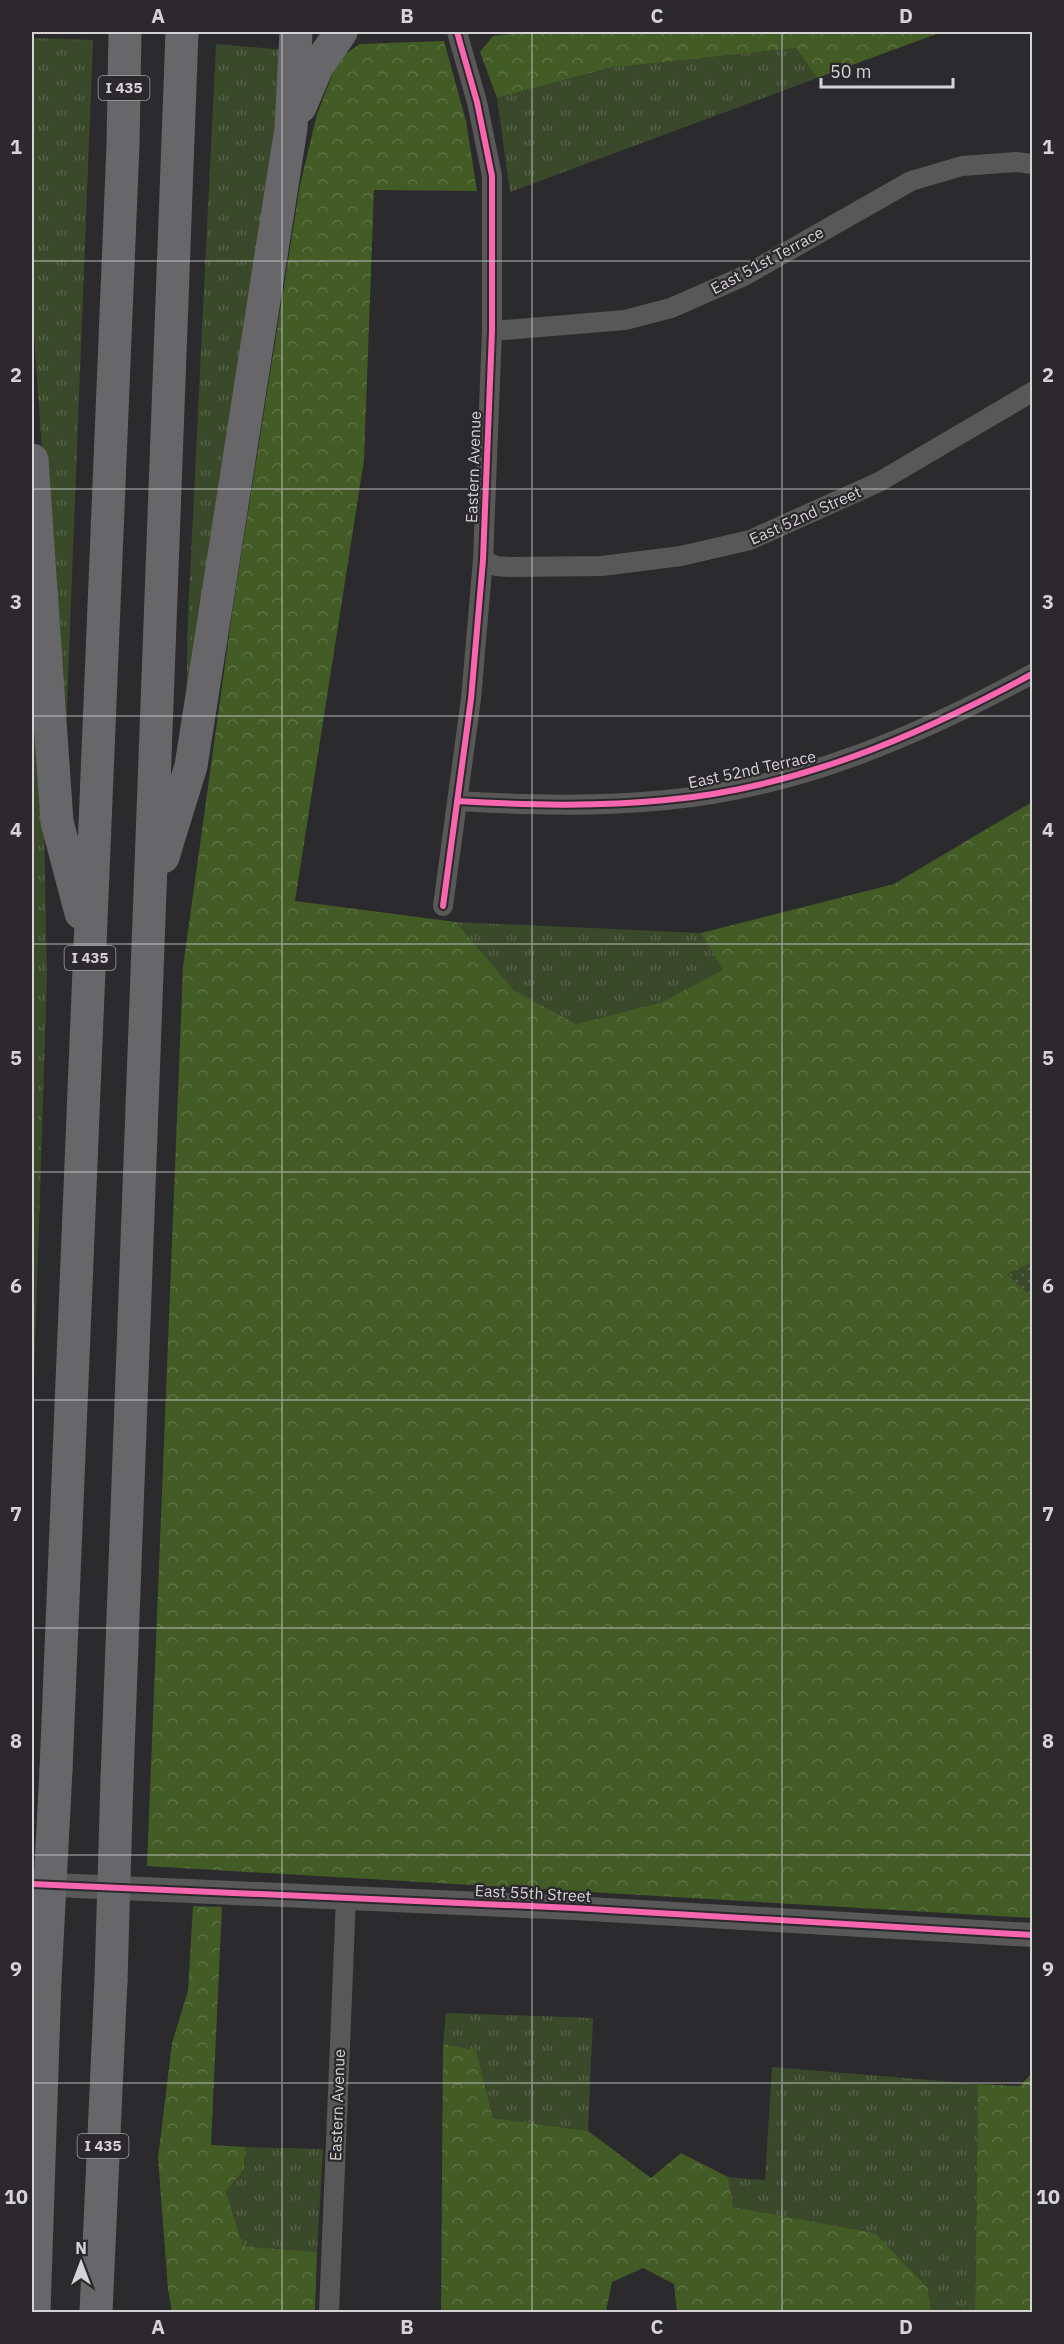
<svg xmlns="http://www.w3.org/2000/svg" width="1064" height="2344" viewBox="0 0 1064 2344" font-family="'IBM Plex Sans',sans-serif">
  <style>
    .grass { fill: url(#grass-tufts) }
    .forest { fill: url(#forest-crowns) }
    .park { fill: url(#park-dots) }
    .lines { fill: none; stroke-linecap: round; stroke-linejoin: round }
    .minor { stroke: #595858; stroke-width: 20 }
    .tertiary { stroke: #595858; stroke-width: 24 }
    .motorway { stroke: #676668; stroke-width: 33 }
    .motorway-bridge { stroke: #676668; stroke-width: 33 }
    .cycleway-casing { stroke: #2c292d; stroke-width: 10 }
    .cycleway { stroke: #f766af; stroke-width: 6 }
    .grid { fill: none; stroke: #d5d3d6; stroke-width: 1.5; stroke-opacity: 0.55 }
    .labels { text-anchor: middle; stroke-width: 4.5; stroke-linejoin: round; paint-order: stroke }
    .shield { fill: #2c292d; stroke: #a2a0a3; stroke-width: 1.5 }
    .shield-label { font-size: 15px; font-weight: bold; fill: #d5d3d6 }
    .street-label { font-size: 16px; fill: #d5d3d6; stroke: #2c292d }
    .neatline { fill: none; stroke: #d5d3d6; stroke-width: 2 }
    .grid-label { font-size: 20px; text-anchor: middle; font-weight: bold; fill: #d5d3d6 }
  </style>
  <defs>
    <pattern id="grass-tufts" width="24" height="20" patternUnits="userSpaceOnUse" patternTransform="scale(1.5)"><rect width="24" height="20" fill="#3b492b"/><path d="M3 7l-1-3M5 7V3M7 7l1-3M15 17l-1-3M17 17v-4M19 17l1-3" fill="none" stroke="#566249"/></pattern>
    <pattern id="forest-crowns" width="20" height="18" patternUnits="userSpaceOnUse" patternTransform="scale(1.5)"><rect width="20" height="18" fill="#435b25"/><path d="M2 6a3 3 0 1 1 6 0M12 15a3 3 0 1 1 6 0" fill="none" stroke="#5d7244"/></pattern>
    <pattern id="park-dots" width="8" height="8" patternUnits="userSpaceOnUse" patternTransform="scale(1.5)"><rect width="8" height="8" fill="#3b492b"/><path d="M2 2h.1M6 6h.1" fill="none" stroke="#566249" stroke-width="1.8" stroke-linecap="round"/></pattern>
  </defs>
  <rect width="100%" height="100%" fill="#2b2a2c"/>
  <!-- grass -->
  <path class="grass" d="M 32,38 L 93,40 L 66,730 L 49,553 L 32,306 Z
    M 216,44 L 286,50 L 186,715 L 188,617 Z
    M 796,48 L 817,78 L 510,192 L 497,98 L 609,68 Z
    M 32,598 L 44,826 L 47,977 L 32,1441 Z
    M 456,922 L 701,933 L 724,970 L 662,1002 L 576,1024 L 514,990 Z
    M 446,2013 L 593,2018 L 588,2131 L 493,2118 L 476,2050 L 443,2044 Z
    M 772,2067 L 978,2084 L 975,2312 L 931,2312 L 928,2288 L 875,2233 L 732,2207 L 728,2177 L 765,2180 Z
    M 245,2147 L 323,2149 L 317,2252 L 243,2246 L 226,2190 L 244,2169 Z"/>
  <!-- forest -->
  <path class="forest" d="M 527,32 L 942,32 L 817,78 L 796,48 L 609,68 L 497,98 L 480,52 L 493,36 Z
    M 444,41 L 466,121 L 477,191 L 374,190 L 364,460 L 295,901 L 456,922 L 514,990 L 576,1024 L 662,1002 L 723,970 L 701,933 L 894,884 L 1032,802 L 1032,1918 L 147,1866 L 183,967 L 233,607 L 300,185 L 317,114 L 339,58 L 360,44 Z
    M 193,1906 L 222,1907 L 211,2145 L 245,2147 L 244,2169 L 226,2191 L 243,2246 L 317,2252 L 315,2312 L 172,2312 L 168,2289 L 158,2158 L 172,2043 L 188,1991 Z
    M 443,2044 L 476,2050 L 493,2118 L 588,2131 L 651,2178 L 681,2153 L 728,2177 L 733,2207 L 875,2233 L 928,2288 L 931,2312 L 677,2312 L 674,2284 L 643,2268 L 612,2282 L 606,2312 L 441,2312 Z
    M 1032,2073 L 1032,2312 L 975,2312 L 978,2084 L 1020,2086 Z"/>
  <!-- park -->
  <path class="park" d="M 1032,1262 L 1032,1298 L 1007,1274 Z"/>
  <g class="lines">
    <!-- minor -->
    <path class="minor" d="M 492,331 L 625,320 L 671,308 L 744,276 L 911,181 L 962,166 L 1016,162 L 1032,164
      M 483,560 L 496,566 L 509,567 L 602,566 L 681,556 L 750,540 L 879,482 L 1032,392
      M 457,801 C 527,805 596,807 666,800 C 797,788 918,736 1032,674
      M 443,906 L 471,699 L 483,560 L 492,331 L 492,176 L 477,102 L 457,32
      M 329,2312 L 346,1898"/>
    <!-- tertiary -->
    <path class="tertiary" d="M 32,1884 L 573,1908 L 1032,1935"/>
    <!-- motorway -->
    <path class="motorway" d="M 300,107 L 317,67 L 341,32
      M 32,460 L 57,822 L 81,913
      M 163,857 L 191,766 L 291,128 L 296,32
      M 56,1770 L 123,145 L 125,32
      M 117,1779 L 182,32
      M 34,2312 L 45,1980
      M 96,2312 L 111,1980"/>
    <!-- motorway-bridge -->
    <path class="motorway-bridge" d="M 45,1980 L 56,1770
      M 111,1980 L 117,1779"/>
    <!-- cycleway casing -->
    <g class="cycleway-casing">
      <path id="cycleway" d="M 457,801 C 527,805 596,807 666,800 C 797,788 918,736 1032,674
        M 443,906 L 471,699 L 483,560 L 492,331 L 492,176 L 477,102 L 457,32
        M 32,1884 L 573,1908 L 1032,1935"/>
    </g>
    <!-- cycleway -->
    <use href="#cycleway" class="cycleway"/>
  </g>
  <!-- grid -->
  <path class="grid" d="M 282,32 L 282,2312M 532,32 L 532,2312M 782,32 L 782,2312M 32,261 L 1032,261M 32,489 L 1032,489M 32,716 L 1032,716M 32,944 L 1032,944M 32,1172 L 1032,1172M 32,1400 L 1032,1400M 32,1628 L 1032,1628M 32,1855 L 1032,1855M 32,2083 L 1032,2083"/>
  <g class="labels">
    <!-- shield labels -->
    <g class="shield">
      <rect x="98.5" y="76" width="51" height="24" rx="4.5"/>
      <rect x="64.5" y="946" width="51" height="24" rx="4.5"/>
      <rect x="77.5" y="2134" width="51" height="24" rx="4.5"/>
    </g>
    <g class="shield-label">
      <text x="124" y="93">I 435</text>
      <text x="90" y="963">I 435</text>
      <text x="103" y="2151">I 435</text>
    </g>
    <!-- street labels -->
    <g class="street-label">
      <text transform="translate(767 260) rotate(-28)" y="6">East 51st Terrace</text>
      <text transform="translate(473 467) rotate(-88)" y="6">Eastern Avenue</text>
      <text transform="translate(805 515) rotate(-24)" y="6">East 52nd Street</text>
      <text transform="translate(752 769) rotate(-12)" y="6">East 52nd Terrace</text>
      <text transform="translate(533 1893) rotate(3)" y="6">East 55th Street</text>
      <text transform="translate(337 2105) rotate(-88)" y="6">Eastern Avenue</text>
    </g>
  </g>
  <!-- border -->
  <rect width="1064" height="2344" fill="none" stroke="#2c292d" stroke-width="66"/>
  <!-- north arrow -->
  <g transform="translate(81 2263)" stroke="#2c292d" stroke-width="4.5" paint-order="stroke">
  <path d="M0-4.5L10 22L0 15L-10 22Z" fill="#d5d3d6"/>
  <text y="-9" font-size="16" font-weight="bold" text-anchor="middle" fill="#d5d3d6">N</text>
  </g>
  <!-- scale -->
  <path d="M821 78v9h132v-9" fill="none" stroke="#d5d3d6" stroke-width="3"/>
  <text x="830" y="78" font-size="18" fill="#d5d3d6" stroke="#2c292d" stroke-width="4.5" paint-order="stroke">50 m</text>
  <rect x="33" y="33" width="998" height="2278" class="neatline"/>
  <g class="grid-label">
    <text x="158" y="23">A</text>
    <text x="407" y="23">B</text>
    <text x="657" y="23">C</text>
    <text x="906" y="23">D</text>
    <text x="16" y="154">1</text>
    <text x="1048" y="154">1</text>
    <text x="16" y="382">2</text>
    <text x="1048" y="382">2</text>
    <text x="16" y="609">3</text>
    <text x="1048" y="609">3</text>
    <text x="16" y="837">4</text>
    <text x="1048" y="837">4</text>
    <text x="16" y="1065">5</text>
    <text x="1048" y="1065">5</text>
    <text x="16" y="1293">6</text>
    <text x="1048" y="1293">6</text>
    <text x="16" y="1521">7</text>
    <text x="1048" y="1521">7</text>
    <text x="16" y="1748">8</text>
    <text x="1048" y="1748">8</text>
    <text x="16" y="1976">9</text>
    <text x="1048" y="1976">9</text>
    <text x="16" y="2204">10</text>
    <text x="1048" y="2204">10</text>
    <text x="158" y="2334">A</text>
    <text x="407" y="2334">B</text>
    <text x="657" y="2334">C</text>
    <text x="906" y="2334">D</text>
  </g>
</svg>
